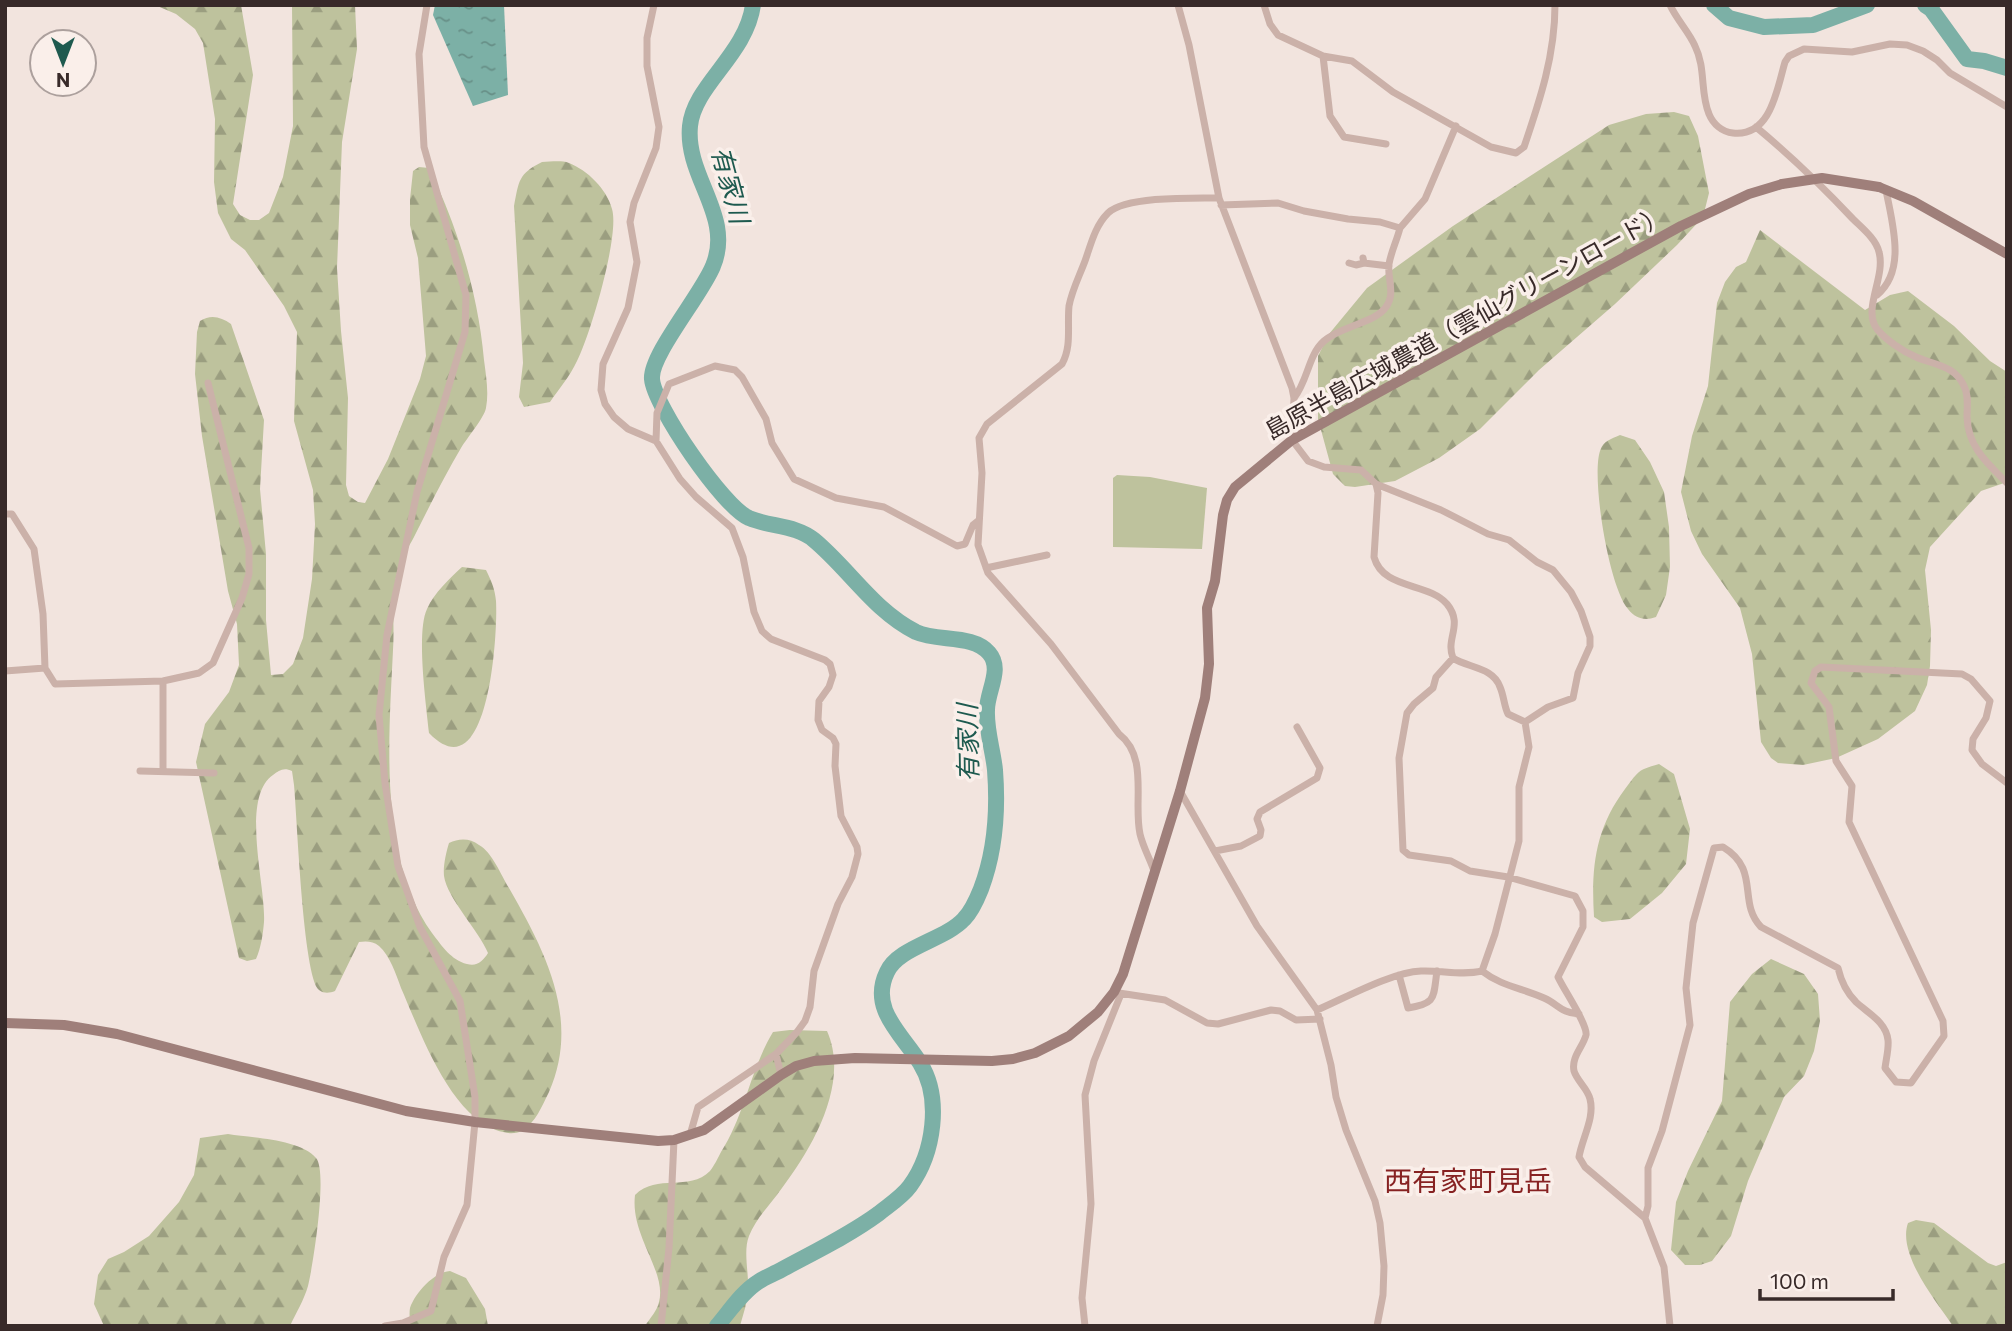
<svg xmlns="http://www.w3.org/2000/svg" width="2012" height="1331" viewBox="0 0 2012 1331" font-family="Commissioner,'Noto Sans JP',sans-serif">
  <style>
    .forest { fill: url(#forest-firs) }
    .green { fill: #bec29d }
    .water { fill: url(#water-ripples) }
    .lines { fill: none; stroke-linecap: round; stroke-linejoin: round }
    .river { stroke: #7cb0a6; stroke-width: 16 }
    .street { stroke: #cbb1a9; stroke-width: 7 }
    .secondary { stroke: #9f7f7a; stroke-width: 10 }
    .secondary-bridge { stroke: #9f7f7a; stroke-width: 10 }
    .labels { text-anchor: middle; stroke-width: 7; stroke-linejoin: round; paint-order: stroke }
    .street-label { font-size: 24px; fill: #382a29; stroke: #faefea }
    .water-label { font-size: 26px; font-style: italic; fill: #1e5a4f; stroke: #faefea }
    .quarter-label { font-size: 28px; fill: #872222; stroke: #faefea }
  </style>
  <defs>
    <pattern id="forest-firs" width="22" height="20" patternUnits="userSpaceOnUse" patternTransform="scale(1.75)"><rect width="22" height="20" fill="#bec29d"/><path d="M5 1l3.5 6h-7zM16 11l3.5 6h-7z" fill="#9b9e80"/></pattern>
    <pattern id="water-ripples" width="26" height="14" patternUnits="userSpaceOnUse" patternTransform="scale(1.75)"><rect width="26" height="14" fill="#7cb0a6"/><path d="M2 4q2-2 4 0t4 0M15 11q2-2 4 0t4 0" fill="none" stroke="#678f87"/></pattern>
  </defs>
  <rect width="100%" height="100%" fill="#f2e4de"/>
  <!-- forest -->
  <path class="forest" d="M 155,5 L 241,5 L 253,75 L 233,204 L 240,215 L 250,220 L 259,220 L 269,213 L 283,177 L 293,126 L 292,5 L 355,5 L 357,49 L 342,142 L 337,268 L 341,331 L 348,398 L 346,485 L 349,496 L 358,502 L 365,503 L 388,459 L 420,379 L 426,356 L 418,258 L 410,225 L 410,199 L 413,171 L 419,167 L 429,168 C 458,228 478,293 484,360 C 486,376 489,392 486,408 C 484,418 467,438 461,448 C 444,477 429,507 414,537 C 408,548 401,559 398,570 C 390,596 395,623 393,650 C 389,737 378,858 432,933 C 442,946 451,960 467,964 C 477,967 483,961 488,953 C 479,931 447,898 444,876 C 443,866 446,853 449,843 C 459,838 470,838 479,845 C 492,852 501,875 509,888 C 545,951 581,1019 549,1092 C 542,1106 536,1122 522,1131 C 513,1135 505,1133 496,1130 C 448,1112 420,1031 401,988 C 396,974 390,956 379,946 C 373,941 366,941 359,942 L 335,991 C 330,993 324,994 319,990 C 303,977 297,816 294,785 L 292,771 C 284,767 279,770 273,775 C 240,798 266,886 264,922 C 263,934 261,948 256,959 L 247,961 L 239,958 L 196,762 L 205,724 L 229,692 L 239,665 L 237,624 L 228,591 L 202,436 L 195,374 L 197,332 L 200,321 C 211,314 221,317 231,324 L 264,420 L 260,489 L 266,554 L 266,620 L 271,675 L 283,674 L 293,664 L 303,638 L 312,579 L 315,524 L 313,490 L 294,421 L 297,332 L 284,306 L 245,250 L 231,239 L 218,213 L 214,182 L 215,119 L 203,43 L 195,29 L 176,14 Z
    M 1674,112 L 1689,116 L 1698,136 L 1709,193 L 1703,217 L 1677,245 L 1615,304 L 1539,370 L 1480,429 L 1439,458 L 1395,481 L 1355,487 L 1345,486 L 1333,474 L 1318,419 L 1318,356 L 1329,334 L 1367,288 L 1453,226 L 1609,125 L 1646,114 Z
    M 542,162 C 550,162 561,160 569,163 C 587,170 607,189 612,209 C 620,235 590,336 577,361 C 570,376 559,389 550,402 L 524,407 L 519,397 L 523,363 L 514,206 C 519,181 518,174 542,162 Z
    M 1760,230 L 1865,310 L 1890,295 L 1908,291 L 1954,326 L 1990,361 L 2007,372 L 2007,482 L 1981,491 L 1930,547 L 1925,570 L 1931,630 L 1930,666 L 1927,685 L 1915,711 L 1878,739 L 1836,758 L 1803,765 L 1778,763 L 1771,758 L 1761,742 L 1752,654 L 1740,608 L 1702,554 L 1691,531 L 1681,492 L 1692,436 L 1708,386 L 1717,303 L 1725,282 L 1736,267 L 1746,262 Z
    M 1620,435 L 1635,440 L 1650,462 L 1664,492 L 1669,527 L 1670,567 L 1666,595 L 1656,617 C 1645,621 1636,619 1628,609 C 1609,587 1591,479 1600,451 C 1603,441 1611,439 1620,435 Z
    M 462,567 L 486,570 C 491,580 495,589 496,601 C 498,632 489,795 429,733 C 426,704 416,632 427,609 C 434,593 450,578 462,567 Z
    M 1659,764 L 1674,774 L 1690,829 L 1686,864 L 1662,893 L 1630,919 L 1602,922 L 1594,917 C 1591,868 1595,829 1625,789 C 1629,784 1634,776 1639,772 C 1644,768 1653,766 1659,764 Z
    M 1771,959 L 1804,974 L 1818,994 L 1820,1021 L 1814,1051 L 1804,1076 L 1784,1097 L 1748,1181 L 1731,1236 L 1712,1261 L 1700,1265 L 1685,1265 L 1671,1250 L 1676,1202 L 1688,1171 L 1722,1101 L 1730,1002 L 1752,974 Z
    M 790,1030 L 827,1031 C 850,1083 813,1147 782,1188 C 771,1204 756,1218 749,1236 C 743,1251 749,1273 748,1289 C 748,1301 743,1315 740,1326 L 645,1326 C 650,1318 657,1311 659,1302 C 667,1271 630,1236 635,1195 C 657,1173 689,1192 710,1171 C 714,1166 718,1158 721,1152 C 745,1115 750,1070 773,1032 Z
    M 228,1134 C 252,1138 300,1139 316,1158 C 328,1171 313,1266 308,1286 C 304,1300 296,1313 290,1326 L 104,1326 L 94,1304 L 98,1275 L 108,1259 L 124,1252 L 149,1236 L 179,1202 L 194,1175 L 200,1138 Z
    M 1916,1220 L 1934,1223 L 1988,1263 L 1996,1266 L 2007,1262 L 2007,1326 L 1953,1326 C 1936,1301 1897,1254 1908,1223 Z
    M 450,1271 L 466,1278 L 485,1309 L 488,1326 L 410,1326 C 410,1321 409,1313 410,1308 C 415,1293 434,1272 450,1271 Z"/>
  <!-- green -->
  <path class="green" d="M 1117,475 L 1150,477 L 1207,488 L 1202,549 L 1113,547 L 1113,478 Z"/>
  <!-- water -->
  <path class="water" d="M 435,5 L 504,5 L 508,95 L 473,106 L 433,15 Z"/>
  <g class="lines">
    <!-- river -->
    <path class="river" d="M 1714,5 L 1729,18 L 1764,27 L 1813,25 L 1867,5
      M 1925,5 L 1931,9 L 1967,59 L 1984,61 L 2007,68
      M 717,1326 C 729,1312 742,1292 758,1282 C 765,1277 774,1274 781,1270 C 814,1252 848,1236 878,1214 C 889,1205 902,1197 910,1186 C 934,1153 942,1098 920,1063 C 902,1034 869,1009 887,972 C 898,947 945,940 964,919 C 972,911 977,899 981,889 C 995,852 998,809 995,770 C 993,750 986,730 987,710 C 987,691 1003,669 989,653 C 973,634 938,642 916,632 C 874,611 849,569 814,540 C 796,525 770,527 749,518 C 724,508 654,406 652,379 C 650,355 702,294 713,266 C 734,216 685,177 690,126 C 694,85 746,55 753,5"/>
    <!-- street -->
    <path class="street" d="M 654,5 L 647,38 L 647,66 L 659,127 L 656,148 L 634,203 L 630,222 L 637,262 L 628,308 L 603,364 L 601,390 L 605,404 L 614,417 L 628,429 L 656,441 L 680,479 L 696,497 L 732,528 L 743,557 L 754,612 L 762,631 L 771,639 L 825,660 L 830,664 L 833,675 L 829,687 L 819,701 L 818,720 L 822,730 L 833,738 L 836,744 L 835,766 L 841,816 L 857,847 L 858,854 L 852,877 L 838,904 L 814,971 L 810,1007 L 805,1021 L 797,1032 L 776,1054 L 698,1107 L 690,1135
      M 1178,5 L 1189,45 L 1219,198 L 1292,388 L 1294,398 L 1292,440 L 1308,461 L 1324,467 L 1361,470 L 1376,484 L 1441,510 L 1488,534 L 1509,540 L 1537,562 L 1553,570 L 1571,592 L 1581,611 L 1590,637 L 1590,646 L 1578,673 L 1573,698 L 1548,707 L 1525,722
      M 1264,5 L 1270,24 L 1278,35 L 1323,56 L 1352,61 L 1393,92 L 1491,147 L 1516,153 L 1524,147 C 1540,100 1555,55 1555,5
      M 1670,5 C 1677,20 1689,32 1695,46 C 1706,68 1700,93 1709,114 C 1713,124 1722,132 1733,133 C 1771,137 1777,89 1785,62 L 1789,56 L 1804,49 L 1852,52 L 1890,44 L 1907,45 L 1923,51 L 1937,60 L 1950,73 L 2007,107
      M 1323,56 L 1330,116 L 1344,137 L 1386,144
      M 1756,127 C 1791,156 1822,186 1853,219 C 1862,228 1876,239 1879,252 C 1886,277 1862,309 1877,329 C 1886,340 1902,351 1916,357 C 1934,365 1955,365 1964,386 C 1969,395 1967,407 1967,417 C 1968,447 1987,463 2007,483
      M 1221,205 L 1278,203 L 1304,211 L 1348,219 L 1380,222 L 1400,228 L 1425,199 L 1456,126
      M 1363,258 L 1364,263 L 1389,266
      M 1349,263 L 1356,265 L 1364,263
      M 1877,295 C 1907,270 1892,223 1886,190
      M 1294,398 C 1308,381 1308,355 1324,341 C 1341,326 1375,323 1386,307 C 1396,293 1387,279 1389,264 C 1391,252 1397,240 1400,228
      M 656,441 L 657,413 L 669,384 L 715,366 L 735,370 L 742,377 L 766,419 L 772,443 L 794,479 L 836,498 L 884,507 L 957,546 L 965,544 L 973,525 L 978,521
      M 5,514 L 12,514 L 34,549 L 43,614 L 45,668 L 55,684 L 163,681 L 199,673 L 213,663 L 242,598 L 249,574 L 249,548 L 208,383
      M 986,568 L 1047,555
      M 1453,658 L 1436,677 L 1433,688 L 1414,704 L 1407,713 L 1399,758 L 1403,850 L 1409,855 L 1451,861 L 1470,871 L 1508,877 L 1575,896 L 1583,911 L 1583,927 L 1558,977 C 1564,990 1588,1025 1586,1035 C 1583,1047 1571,1057 1574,1071 C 1577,1081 1588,1089 1590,1099 C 1595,1118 1582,1138 1579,1157 L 1585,1167 L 1645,1218 L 1664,1267 L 1670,1326
      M 5,671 L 45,668
      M 163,681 L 163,770
      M 140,771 L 214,773
      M 1180,791 L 1257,926 L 1317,1010 L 1331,1065 L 1336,1097 L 1346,1130 L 1375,1201 L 1380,1223 L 1384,1266 L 1383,1295 L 1377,1326
      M 1215,851 L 1241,846 L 1260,836 L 1261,830 L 1257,819 L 1260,812 L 1317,778 L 1320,768 L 1297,727
      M 1154,871 C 1150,859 1143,847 1140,834 C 1133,802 1149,757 1119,734 L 1051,644 L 988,573 L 978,545 L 982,473 L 979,438 L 987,424 L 1062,364 C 1072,346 1067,326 1069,306 C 1072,290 1079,277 1085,261 C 1091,244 1095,226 1108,213 C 1126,196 1194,198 1219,198
      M 1482,971 C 1501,986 1522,988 1544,998 C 1558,1004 1561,1013 1579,1014
      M 1399,975 L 1408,1008 C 1437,1003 1433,998 1437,971
      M 1119,993 L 1165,1000 L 1207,1023 L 1218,1024 L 1271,1010 L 1280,1011 L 1296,1020 L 1320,1019
      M 1317,1010 C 1345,998 1392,972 1421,971 C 1441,970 1462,976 1482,971 L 1495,934 L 1519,841 L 1519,787 L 1529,747 L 1525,722 L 1508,714 C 1504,706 1504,696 1500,687 C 1493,667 1468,668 1453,658 C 1445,638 1464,625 1447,604 C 1428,582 1383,590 1374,557 L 1378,493 L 1376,484
      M 776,1054 L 781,1075
      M 1645,1218 L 1648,1206 L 1648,1168 L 1662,1131 L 1690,1025 L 1686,988 L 1693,923 L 1714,848 L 1723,847 C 1761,870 1737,902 1761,927 L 1838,968 C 1841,981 1846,992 1856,1002 C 1868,1013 1886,1022 1888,1040 C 1889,1049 1886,1059 1885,1068 L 1896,1082 L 1911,1083 L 1944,1036 L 1943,1021 L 1849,822 L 1852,786 L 1836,761 L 1829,707 L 1811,683 L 1815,671 L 1821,667 L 1962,674 L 1971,679 L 1990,701 L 1986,718 L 1973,739 L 1972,750 L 1982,764 L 2007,783
      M 385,1326 L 403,1323 L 431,1311 L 444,1257 L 467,1205 L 475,1122 L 475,1097 L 460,1001 L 420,927 L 398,866 L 385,783 L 379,715 L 387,635 L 417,492 L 465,332 L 466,295 L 424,147 L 419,54 L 427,5
      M 661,1326 L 669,1248 L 674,1140
      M 1085,1326 L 1082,1298 L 1091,1204 L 1085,1095 L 1094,1061 L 1121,994"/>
    <!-- secondary -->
    <path class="secondary" d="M 1879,187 L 1913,201 L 2007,254
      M 5,1023 L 64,1025 L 117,1034 L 406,1111 L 475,1122 L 658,1141 L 674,1140 L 704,1130 L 781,1075 L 796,1066 L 814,1061 L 855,1058 L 992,1061 L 1013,1059 L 1035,1053 L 1069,1036 L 1098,1012 L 1114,992 L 1123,974 L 1180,791 L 1205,698 L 1209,664 L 1207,608 L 1215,581 L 1223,515 L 1227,500 L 1235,487 L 1292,440 L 1681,226 L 1749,194 L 1782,184"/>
    <!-- secondary-bridge -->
    <path class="secondary-bridge" d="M 1782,184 L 1822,178 L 1879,187"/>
  </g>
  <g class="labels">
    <!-- street labels -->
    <g class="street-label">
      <text transform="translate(1466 323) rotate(-29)" y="8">島原半島広域農道（雲仙グリーンロード）</text>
    </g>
    <!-- water labels -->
    <g class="water-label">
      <text transform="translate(730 185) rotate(75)" y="9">有家川</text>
      <text transform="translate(968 743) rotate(-91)" y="9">有家川</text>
    </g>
    <!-- quarter labels -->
    <g class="quarter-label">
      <text x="1468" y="1191">西有家町見岳</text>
    </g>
  </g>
  <!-- border -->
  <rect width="2012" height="1331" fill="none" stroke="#382a29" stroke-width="14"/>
  <!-- north arrow -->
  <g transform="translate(63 63) rotate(180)"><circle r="33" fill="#faefea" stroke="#aca09d" stroke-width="2"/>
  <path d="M0-5L12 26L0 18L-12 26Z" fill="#1e5a4f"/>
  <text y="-10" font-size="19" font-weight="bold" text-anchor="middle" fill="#382a29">N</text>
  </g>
  <!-- scale -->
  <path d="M1760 1289v10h133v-10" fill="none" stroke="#382a29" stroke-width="3.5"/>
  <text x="1770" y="1289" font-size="21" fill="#382a29" stroke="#faefea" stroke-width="5" paint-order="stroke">100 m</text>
</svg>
